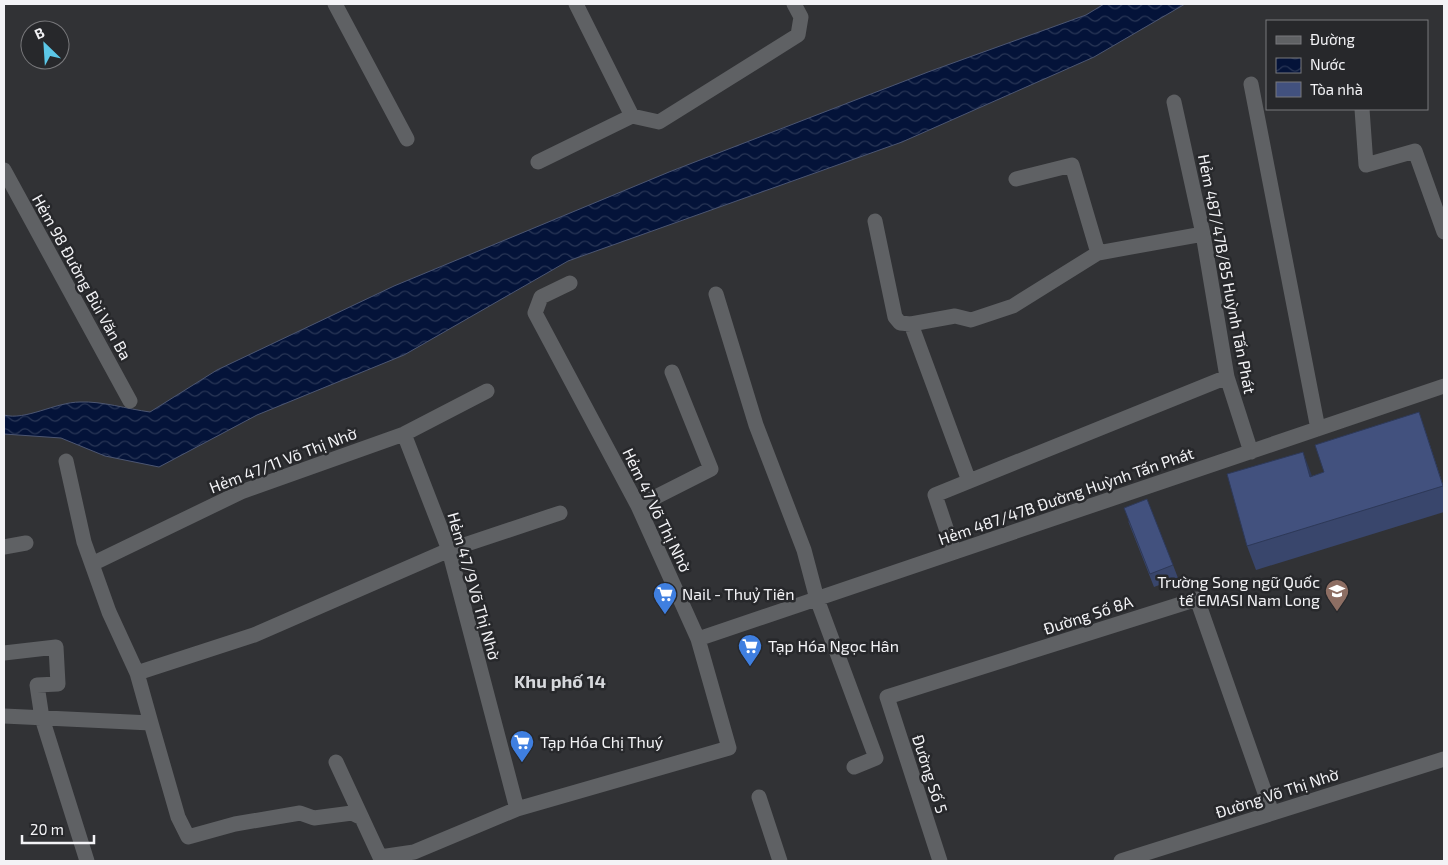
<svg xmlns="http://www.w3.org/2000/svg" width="1448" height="865" viewBox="0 0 1448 865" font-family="'Exo 2',sans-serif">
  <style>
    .water { fill: url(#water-waves); stroke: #4c5672 }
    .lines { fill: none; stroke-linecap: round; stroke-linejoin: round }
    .minor { stroke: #5f6164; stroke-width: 15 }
    .wall { fill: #39466c }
    .shaded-wall { fill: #2e3958 }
    .building { fill: #42517e; stroke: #2e3958 }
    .labels { text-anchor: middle; stroke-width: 5; stroke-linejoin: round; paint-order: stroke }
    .street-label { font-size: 16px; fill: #f3f3f6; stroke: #27282b }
    .poi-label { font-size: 16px; fill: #f3f3f6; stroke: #27282b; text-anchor: start }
    .neighbourhood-label { font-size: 18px; font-weight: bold; fill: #d6d8dc; stroke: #27282b }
  </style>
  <defs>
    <pattern id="water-waves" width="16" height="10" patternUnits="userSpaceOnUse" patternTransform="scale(1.25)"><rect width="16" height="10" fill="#041339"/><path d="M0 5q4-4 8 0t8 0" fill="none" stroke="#293656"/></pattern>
  </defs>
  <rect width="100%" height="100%" fill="#313235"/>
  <!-- water -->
  <path class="water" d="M 1104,4 L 1185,4 L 1094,57 L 902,142 L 568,261 L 404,355 L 257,415 L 159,467 L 105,456 L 61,438 L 4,434 L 4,415 C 25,421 56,402 80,402 C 102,401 127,409 150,412 L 217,370 L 394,286 L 669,172 L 928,72 L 1086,15 Z"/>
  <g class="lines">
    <!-- minor -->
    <path class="minor" d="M 335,4 L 407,139
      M 576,4 L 632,116
      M 1251,84 L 1318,429
      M 1174,102 L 1203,234 L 1227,377 L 1251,452
      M 1362,109 L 1366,165 L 1415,151 L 1444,232
      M 538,162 L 632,116 L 659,122 L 798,35 L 801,17 L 794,4
      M 4,170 L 130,401
      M 1016,179 L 1072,165 L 1098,253
      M 875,221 L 895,317 L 900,323 L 911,324 L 955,316 L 971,320 L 1013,306 L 1098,253 L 1203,234
      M 716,294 L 756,425 L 804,550 L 817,599 L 876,758 L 854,767
      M 911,324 L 969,481
      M 404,434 L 449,550 L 517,809
      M 66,461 L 84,542 L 109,612 L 137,673 L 151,723
      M 638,506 L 711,469 L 672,372
      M 4,547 L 26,543
      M 954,552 L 935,495 L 1227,377
      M 92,564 L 241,492 L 404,434 L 487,391
      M 698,639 L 1444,386
      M 4,653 L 56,647 L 58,684 L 37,685 L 42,718 L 87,861
      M 137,673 L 254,635 L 449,550 L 560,513
      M 4,716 L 151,723 L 178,817 L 188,837 L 235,824 L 300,813 L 314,818 L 352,813 L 362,818
      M 336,762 L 380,857 L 414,852 L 517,809 L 729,748 L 698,639 L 638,506 L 535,313 L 541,297 L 570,283
      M 759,797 L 780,861
      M 940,861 L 887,697 L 1197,599 L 1272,813
      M 1121,861 L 1444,759"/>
  </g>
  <!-- wall -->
  <path class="wall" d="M 1419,412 L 1427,436 L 1444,488 L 1444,512 L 1256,570 L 1247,546 L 1312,476 L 1324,472 Z
    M 1128,521 L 1173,565 L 1178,578 L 1154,587 Z"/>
  <!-- shaded-wall -->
  <path class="shaded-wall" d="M 1419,412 L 1427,436 L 1444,488 L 1444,491 Z
    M 1303,452 L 1312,476 L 1310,477 Z"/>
  <!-- building -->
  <path class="building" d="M 1419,412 L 1443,486 L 1247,546 L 1227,474 L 1303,452 L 1310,477 L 1324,472 L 1315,445 Z
    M 1147,499 L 1173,565 L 1150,574 L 1124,508 Z"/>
  <!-- icons -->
  <defs>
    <g id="school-pin" transform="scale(1.25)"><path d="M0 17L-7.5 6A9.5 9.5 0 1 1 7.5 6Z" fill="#8d6e63" stroke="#27282b"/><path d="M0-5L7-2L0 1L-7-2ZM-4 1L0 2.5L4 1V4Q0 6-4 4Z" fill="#fff"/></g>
    <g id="supermarket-pin" transform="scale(1.25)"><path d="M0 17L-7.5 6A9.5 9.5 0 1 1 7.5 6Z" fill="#3f7fe0" stroke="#27282b"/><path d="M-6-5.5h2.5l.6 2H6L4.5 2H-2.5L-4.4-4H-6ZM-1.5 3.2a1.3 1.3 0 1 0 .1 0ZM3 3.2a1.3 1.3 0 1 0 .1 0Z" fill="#fff"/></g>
  </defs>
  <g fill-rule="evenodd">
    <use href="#school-pin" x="1337" y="591"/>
    <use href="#supermarket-pin" x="665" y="594"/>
    <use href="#supermarket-pin" x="750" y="646"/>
    <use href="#supermarket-pin" x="522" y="742"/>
  </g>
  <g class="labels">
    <!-- street labels -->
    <g class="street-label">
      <text transform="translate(1227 274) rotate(79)" y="6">Hẻm 487/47B/85 Huỳnh Tấn Phát</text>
      <text transform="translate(82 277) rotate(61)" y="6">Hẻm 98 Đường Bùi Văn Ba</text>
      <text transform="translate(283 460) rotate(-21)" y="6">Hẻm 47/11 Võ Thị Nhờ</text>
      <text transform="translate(1066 496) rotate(-19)" y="6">Hẻm 487/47B Đường Huỳnh Tấn Phát</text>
      <text transform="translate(657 510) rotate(64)" y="6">Hẻm 47 Võ Thị Nhờ</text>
      <text transform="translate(474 586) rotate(74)" y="6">Hẻm 47/9 Võ Thị Nhờ</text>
      <text transform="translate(1088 615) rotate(-18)" y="6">Đường Số 8A</text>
      <text transform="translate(930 774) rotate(72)" y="6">Đường Số 5</text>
      <text transform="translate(1277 793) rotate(-18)" y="6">Đường Võ Thị Nhờ</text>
    </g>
    <!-- poi labels -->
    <g class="poi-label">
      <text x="1320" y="588" text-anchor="end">Trường Song ngữ Quốc<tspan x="1320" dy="18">tế EMASI Nam Long</tspan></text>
      <text x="682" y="600">Nail - Thuỷ Tiên</text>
      <text x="768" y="652">Tạp Hóa Ngọc Hân</text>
      <text x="540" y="748">Tạp Hóa Chị Thuý</text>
    </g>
    <!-- neighbourhood labels -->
    <g class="neighbourhood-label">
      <text x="560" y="688">Khu phố 14</text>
    </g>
  </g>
  <!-- border -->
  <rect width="1448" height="865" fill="none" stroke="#f3f3f6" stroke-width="10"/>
  <!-- legend -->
  <rect x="1266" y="20" width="162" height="90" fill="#27282b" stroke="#79797c"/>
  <rect x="1276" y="36" width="25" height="8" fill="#5f6164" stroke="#79797c"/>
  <text x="1310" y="45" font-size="15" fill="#f3f3f6">Đường</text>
  <rect x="1276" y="58" width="25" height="15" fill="url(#water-waves)" stroke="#79797c"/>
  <text x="1310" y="70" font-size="15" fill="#f3f3f6">Nước</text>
  <rect x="1276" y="82" width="25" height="15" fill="#42517e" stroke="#79797c"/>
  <text x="1310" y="95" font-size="15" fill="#f3f3f6">Tòa nhà</text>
  <!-- north arrow -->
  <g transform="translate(45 45) rotate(335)"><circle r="24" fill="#27282b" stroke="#79797c"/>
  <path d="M0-4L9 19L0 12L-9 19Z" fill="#5bc7e7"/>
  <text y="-8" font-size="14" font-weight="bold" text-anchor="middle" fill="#f3f3f6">B</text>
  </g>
  <!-- scale -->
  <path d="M22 835v8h72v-8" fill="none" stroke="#f3f3f6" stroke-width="2.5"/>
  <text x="30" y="835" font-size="15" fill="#f3f3f6" stroke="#27282b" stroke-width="4" paint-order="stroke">20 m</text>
</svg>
